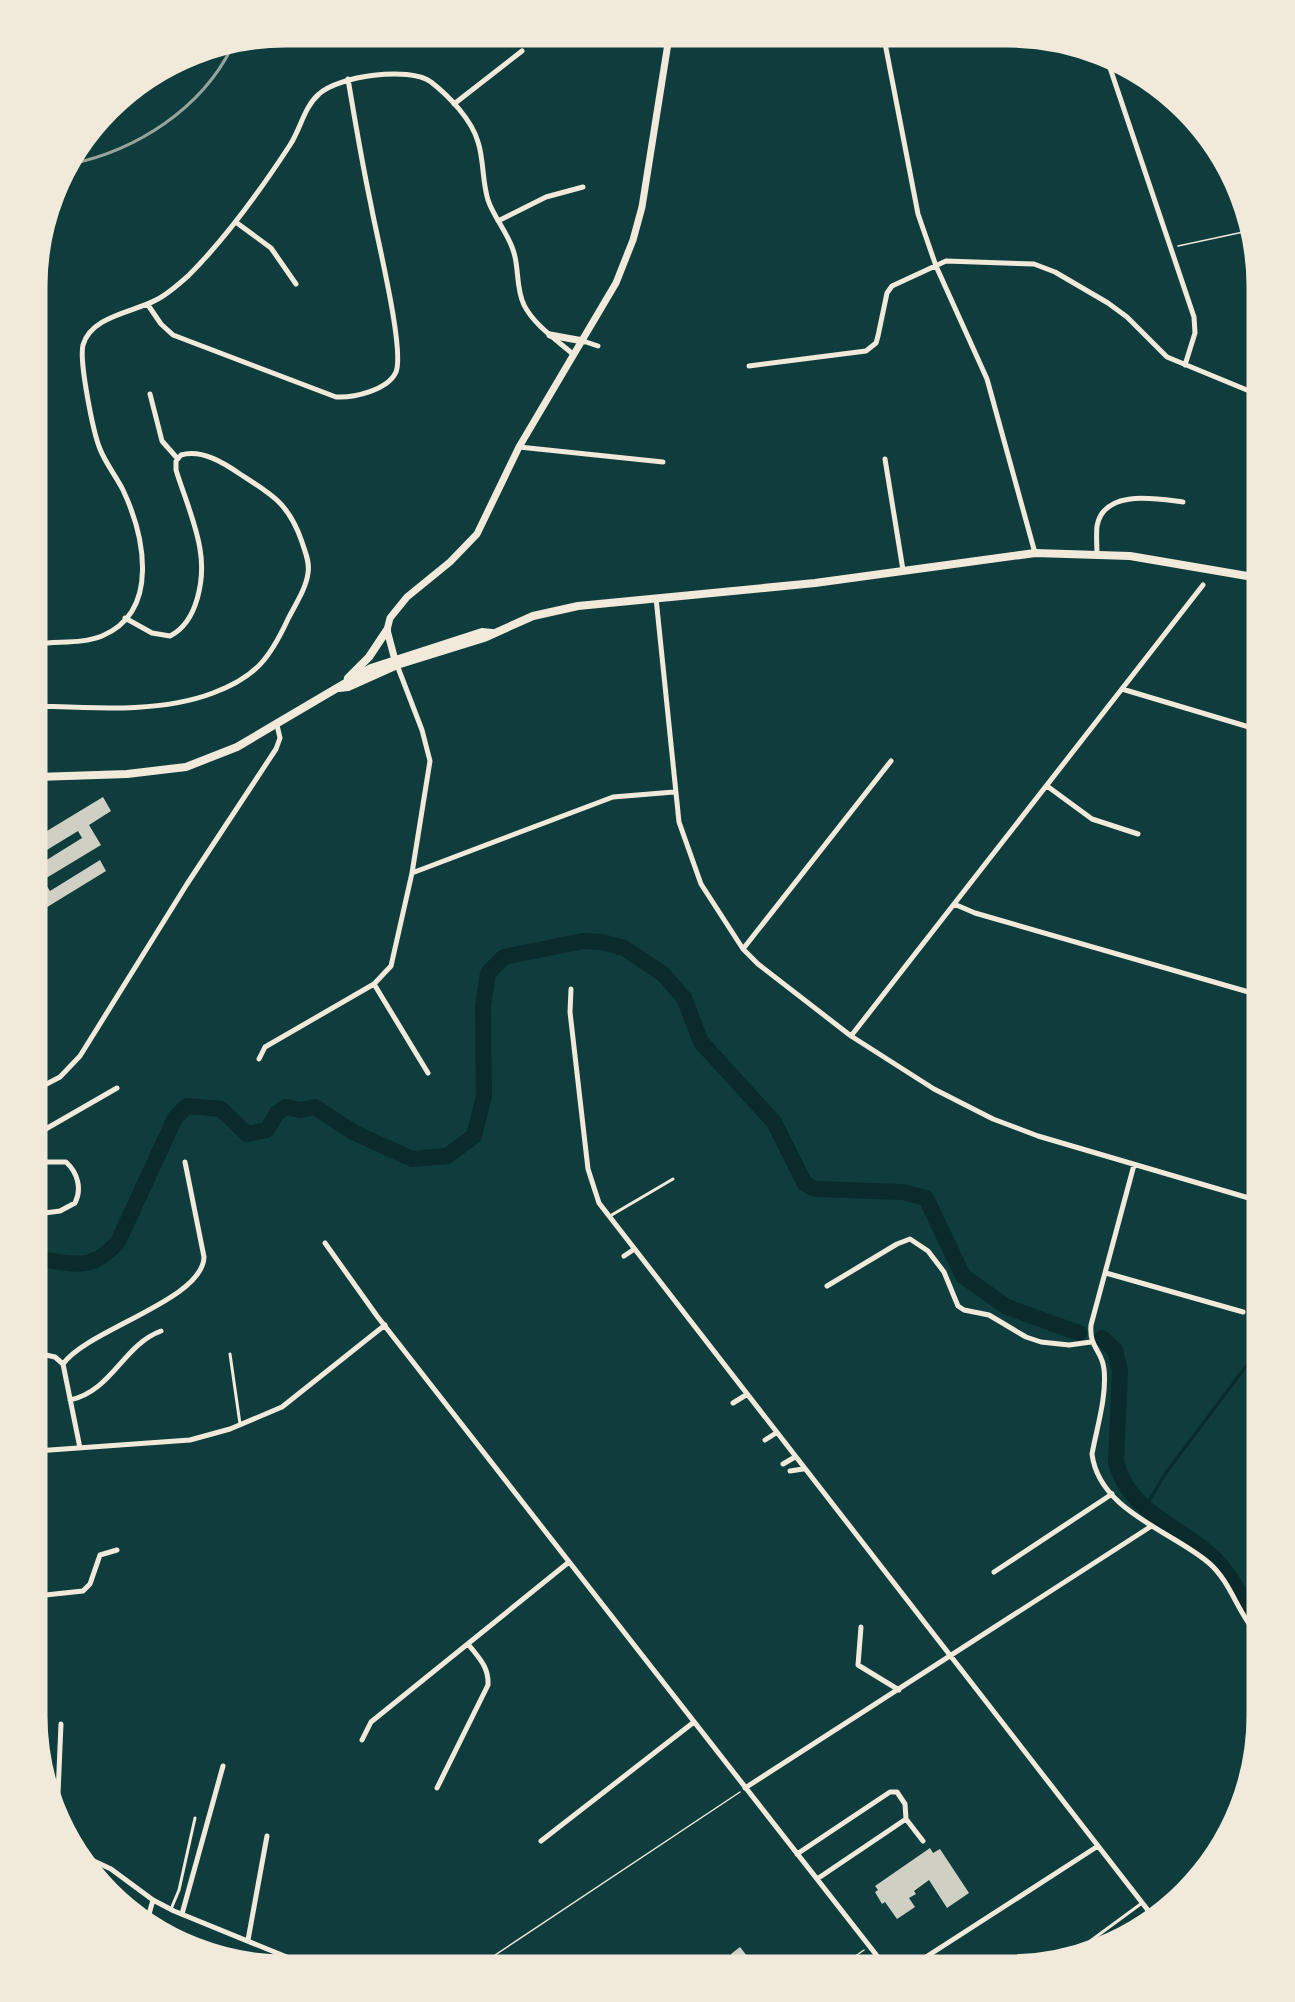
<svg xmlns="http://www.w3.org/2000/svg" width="1295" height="2002" viewBox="0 0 1295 2002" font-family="'Sofia Sans Condensed',sans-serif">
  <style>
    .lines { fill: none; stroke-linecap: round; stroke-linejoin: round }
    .stream { stroke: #0a2a2b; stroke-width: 3 }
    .river { stroke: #0a2a2b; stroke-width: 16 }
    .building { fill: #cfcfc3 }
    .path { stroke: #f1e9da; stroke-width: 1.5 }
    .service { stroke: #f1e9da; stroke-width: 3 }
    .minor { stroke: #f1e9da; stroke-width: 5 }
    .tertiary { stroke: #f1e9da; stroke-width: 7 }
    .secondary { stroke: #f1e9da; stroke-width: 8 }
    .rail { stroke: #97a49c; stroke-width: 3 }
    .rim { fill: none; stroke: #f1e9da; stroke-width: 3 }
  </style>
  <rect width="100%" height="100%" fill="#0f3d3e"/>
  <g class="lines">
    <!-- stream -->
    <path class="stream" d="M 1145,1508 L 1165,1474 L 1259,1349"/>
    <!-- river -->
    <path class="river" d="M 37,1259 C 74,1263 90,1273 118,1242 L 175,1118 L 187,1106 L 221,1109 L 247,1134 L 267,1130 L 277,1113 L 286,1107 L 301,1110 L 315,1107 L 353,1132 L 412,1159 L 447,1156 L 474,1136 L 484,1096 L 483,1006 L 488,973 L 504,957 L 583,941 L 602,942 L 624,948 L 663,974 L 684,998 L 701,1042 L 774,1122 L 805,1184 L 816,1189 L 903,1192 L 926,1198 L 963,1276 L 1007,1307 L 1079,1333
      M 1102,1338 L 1115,1350 L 1120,1371 L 1116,1461 C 1128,1514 1183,1526 1217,1561 C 1234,1579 1244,1602 1258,1622"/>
  </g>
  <!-- building -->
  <path class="building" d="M 103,797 L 111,811 L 89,825 L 101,845 L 43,880 L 50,891 L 100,860 L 106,871 L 44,909 L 42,906 L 37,909 L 39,897 L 37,866 L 82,838 L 78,831 L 37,856 L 37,837 Z
    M 930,1848 L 933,1853 L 940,1849 L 969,1893 L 947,1908 L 929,1880 L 914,1891 L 916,1894 L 909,1898 L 915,1907 L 897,1919 L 885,1902 L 882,1904 L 875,1892 L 878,1890 L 875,1886 Z
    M 740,1947 L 751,1961 L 745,1965 L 725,1965 L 734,1958 L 731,1954 Z"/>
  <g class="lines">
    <!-- path -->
    <path class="path" d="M 1178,246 L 1248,231
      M 480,1965 L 740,1792
      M 841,1966 L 864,1950"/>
    <!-- service -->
    <path class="service" d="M 610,1216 L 673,1179
      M 230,1354 L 240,1424
      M 171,1909 L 179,1890 L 195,1818
      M 1074,1953 L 1142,1903"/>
    <!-- minor -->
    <path class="minor" d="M 884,38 L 918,214 L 936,266 L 987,379 L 1035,553
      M 1106,56 L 1194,317 L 1195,333 L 1185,365
      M 454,104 L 522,51
      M 498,221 L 546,197 L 583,187
      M 237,223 L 271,248 L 296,284
      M 148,305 L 161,324 L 173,335 L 336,397 C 354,398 388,390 396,372 C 405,349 376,234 371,205 C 362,163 355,121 348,79
      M 583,341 L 598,346
      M 749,366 L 866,351 L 876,343 L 878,336 L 887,293 L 892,286 L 946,261 L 1034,264 L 1055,272 L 1108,303 L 1127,317 L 1167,357 L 1259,395
      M 150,394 L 162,441 L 177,458
      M 519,447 L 663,462
      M 885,459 L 903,570
      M 1097,555 C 1097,546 1096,535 1097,526 C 1104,488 1158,499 1183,502
      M 656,598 L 679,822 L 701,884 L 743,949 L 758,964 L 851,1036 L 934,1089 L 993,1119 L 1038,1136 L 1259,1201
      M 38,644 C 59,641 82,644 102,636 C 161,611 144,535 123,490 C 116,476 106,464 100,449 C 93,432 79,361 83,345 C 91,316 134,312 156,300 C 168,294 179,284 189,275 C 228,236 260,191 290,145 C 301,128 304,107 319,94 C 338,76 409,66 431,82 C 449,96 472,120 478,142 C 484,160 482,181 488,200 C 494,218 509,234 514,253 C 519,269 516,289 524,305 C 534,325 557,340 574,355
      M 1122,689 L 1259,730
      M 37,706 C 93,708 161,713 213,693 C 256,677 270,658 288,619 C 295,605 306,589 308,573 C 310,562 305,552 302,542 C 289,504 273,495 240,474 C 224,463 202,449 181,455 L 176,461 L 176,470 C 184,496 196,523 200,549 C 205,578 198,622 170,636 L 152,633 L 125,618
      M 1047,786 L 1092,819 L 1138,834
      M 412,873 L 613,797 L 674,792
      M 954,904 L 975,913 L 1259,995
      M 743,949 L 891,761
      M 374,984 L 428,1073
      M 571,989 L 570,1012 L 588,1169 L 599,1203 L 1154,1918
      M 1251,993 L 1259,967
      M 851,1036 L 1203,585
      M 259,1059 L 265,1047 L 374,984 L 391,966 L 412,873 L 430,761 L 422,730 L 397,665
      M 37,1089 L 60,1077 L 80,1056 L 187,884 L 276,749 L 280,738 L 277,725
      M 37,1134 L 117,1088
      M 1134,1165 L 1091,1325 C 1089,1348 1102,1350 1104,1369 C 1107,1396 1097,1427 1092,1454 C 1099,1511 1172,1531 1209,1563 C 1232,1583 1238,1615 1258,1635
      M 37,1214 L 60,1211 L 75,1203 C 82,1189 78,1173 66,1162 L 37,1162
      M 325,1243 L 377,1316 L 885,1966
      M 624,1256 L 633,1250
      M 1106,1273 L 1243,1312
      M 827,1286 L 897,1244 L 910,1239 L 928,1251 L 944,1272 L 958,1306 L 964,1310 L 989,1315 L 1026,1337 L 1041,1342 L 1069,1345 L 1091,1342
      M 37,1353 L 55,1357 L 63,1364
      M 70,1400 C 112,1391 123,1345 161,1331
      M 733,1403 L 746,1395
      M 765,1440 L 776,1433
      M 80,1448 L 63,1364 C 88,1329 203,1300 204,1257 L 185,1162
      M 36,1451 L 190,1440 L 230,1429 L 282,1407 L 385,1325
      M 783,1464 L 795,1457
      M 790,1471 L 803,1469
      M 994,1572 L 1112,1494
      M 36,1596 L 83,1591 L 90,1584 L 100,1555 L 117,1550
      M 861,1627 L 858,1665 L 899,1690
      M 362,1740 L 371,1722 L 569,1562
      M 437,1788 L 488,1685 C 489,1667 479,1658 468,1644
      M 745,1788 L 1150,1527
      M 55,1809 L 58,1794 L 61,1724
      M 541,1841 L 694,1722
      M 797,1854 L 890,1792 L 897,1792 L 905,1804 L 906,1819
      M 81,1855 L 111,1869 L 153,1900 L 174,1911 L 304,1964
      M 817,1879 L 906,1819 L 923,1841
      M 182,1914 L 223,1766
      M 147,1921 L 153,1900
      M 248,1940 L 267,1836
      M 912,1966 L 1098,1846"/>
    <!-- tertiary -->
    <path class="tertiary" d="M 550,335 L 583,341
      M 396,664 L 387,630 L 390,618 L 407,597 L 450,562 L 477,534 L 519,447 L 616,283 L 633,240 L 642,207 L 669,37"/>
    <!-- secondary -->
    <path class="secondary" d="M 348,678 L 369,657 L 387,630
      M 339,688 L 348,687 L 397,665 L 484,638 L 533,616 L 578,606 L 815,583 L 1035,553 L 1130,556 L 1259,578
      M 37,777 L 127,774 L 186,767 L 237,747 L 371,668 L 482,632 L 492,633"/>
    <!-- rail -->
    <path class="rail" d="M 71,164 C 137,150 201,109 232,47"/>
  </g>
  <!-- crop -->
  <path d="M0 0H1295V2002H0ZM286 46H1008A240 240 0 0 1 1248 286V1716A240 240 0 0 1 1008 1956H286A240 240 0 0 1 46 1716V286A240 240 0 0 1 286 46Z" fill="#f1e9da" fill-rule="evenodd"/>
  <path class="rim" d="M286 46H1008A240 240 0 0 1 1248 286V1716A240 240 0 0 1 1008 1956H286A240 240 0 0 1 46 1716V286A240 240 0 0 1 286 46Z"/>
</svg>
